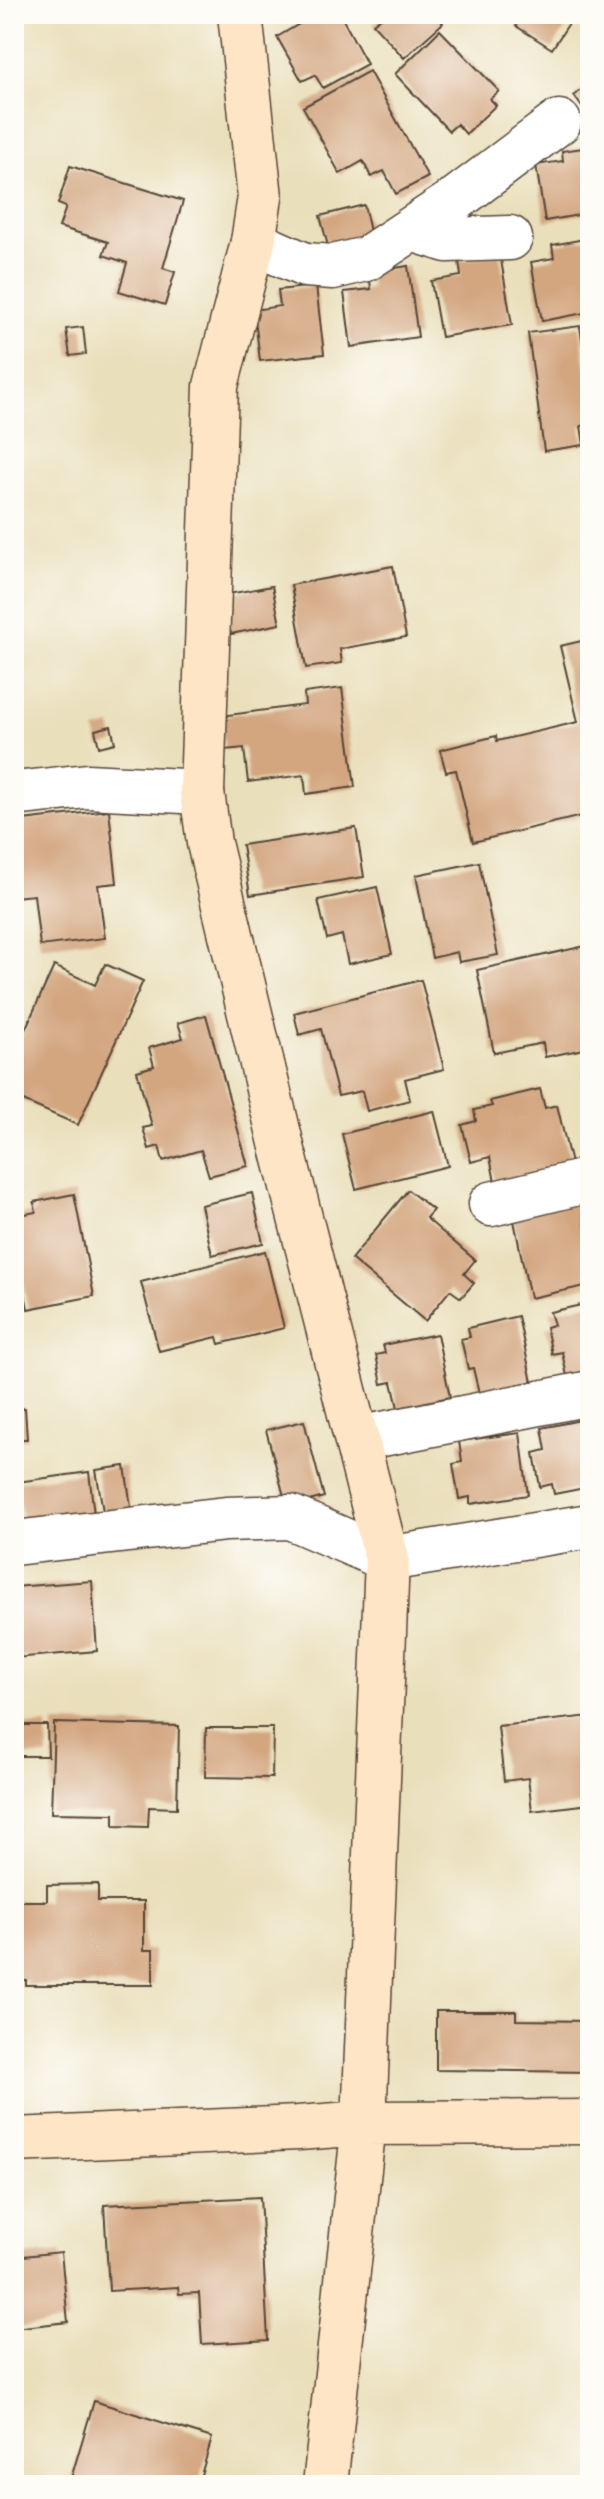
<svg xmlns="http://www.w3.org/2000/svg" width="604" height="2499" viewBox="0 0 604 2499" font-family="'Balsamiq Sans',sans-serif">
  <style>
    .building { fill: #d3a680 }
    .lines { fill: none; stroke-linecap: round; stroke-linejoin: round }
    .street-casing { stroke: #554536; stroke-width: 47 }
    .secondary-casing { stroke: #554536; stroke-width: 47 }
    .street { stroke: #fff; stroke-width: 44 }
    .secondary { stroke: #fde5c5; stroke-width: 44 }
  </style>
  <rect width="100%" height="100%" fill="#fdfcf7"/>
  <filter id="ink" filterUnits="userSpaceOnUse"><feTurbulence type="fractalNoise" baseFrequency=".0125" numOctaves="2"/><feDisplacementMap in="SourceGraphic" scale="16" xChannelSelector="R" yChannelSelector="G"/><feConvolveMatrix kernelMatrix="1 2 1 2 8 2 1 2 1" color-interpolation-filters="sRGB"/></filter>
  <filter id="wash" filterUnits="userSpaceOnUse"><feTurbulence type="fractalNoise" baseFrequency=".006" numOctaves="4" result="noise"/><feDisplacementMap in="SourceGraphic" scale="32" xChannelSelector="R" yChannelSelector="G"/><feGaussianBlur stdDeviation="1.8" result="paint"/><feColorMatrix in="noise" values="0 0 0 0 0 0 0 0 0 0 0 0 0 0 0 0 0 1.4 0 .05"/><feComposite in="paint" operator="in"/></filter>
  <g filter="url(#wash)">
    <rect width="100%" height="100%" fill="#eadfbb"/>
    <g id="blocks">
      <!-- building -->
      <path class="building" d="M 294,14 L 340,14 L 367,64 L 323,88 L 315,75 L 302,81 L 277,37 L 299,24 Z
        M 377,14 L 443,14 L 438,18 L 443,23 L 404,58 L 373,24 L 381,18 Z
        M 514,14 L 575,14 L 552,49 L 516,26 L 521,19 Z
        M 440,30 L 499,91 L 490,99 L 496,105 L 466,134 L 457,124 L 449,131 L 395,74 Z
        M 369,71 L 428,177 L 396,194 L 384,171 L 371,177 L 363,161 L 340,174 L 303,107 Z
        M 590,83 L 590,118 L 574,96 Z
        M 590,147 L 590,213 L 545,221 L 536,165 L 563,161 L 562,151 Z
        M 70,166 L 183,201 L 163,268 L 175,272 L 165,305 L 119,291 L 127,263 L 103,255 L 108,242 L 59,227 L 66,207 L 58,204 Z
        M 364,205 L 371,236 L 328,246 L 320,216 Z
        M 590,238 L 590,312 L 542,321 L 531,262 L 554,258 L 552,245 Z
        M 500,254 L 512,325 L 441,337 L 431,281 L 461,276 L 459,261 Z
        M 408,266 L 418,337 L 351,347 L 344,292 L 371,289 L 369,272 Z
        M 316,286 L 324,354 L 260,361 L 254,310 L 280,306 L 278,290 Z
        M 580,326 L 590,395 L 590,425 L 581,426 L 584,445 L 544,451 L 528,333 Z
        M 83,327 L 86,354 L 70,356 L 66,329 Z
        M 393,566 L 406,637 L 340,649 L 342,663 L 306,668 L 291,585 Z
        M 272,586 L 280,624 L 231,634 L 223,595 Z
        M 590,639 L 590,814 L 473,842 L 456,770 L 446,772 L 440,750 L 496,736 L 497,741 L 578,722 L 560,646 Z
        M 342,688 L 355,787 L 306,794 L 304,775 L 248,782 L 244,748 L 225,750 L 220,716 L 305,705 L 304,693 Z
        M 111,726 L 115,743 L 99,747 L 95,730 Z
        M 109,810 L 117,883 L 98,885 L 105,938 L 40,946 L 34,895 L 14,897 L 14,821 Z
        M 356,828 L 364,877 L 250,895 L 242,845 Z
        M 479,862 L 498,955 L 459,962 L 457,952 L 432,958 L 416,875 Z
        M 377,887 L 392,954 L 348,964 L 342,935 L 327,939 L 318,900 Z
        M 590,945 L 590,1032 L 585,1033 L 589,1048 L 545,1057 L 543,1043 L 494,1053 L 477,970 Z
        M 105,964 L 143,981 L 78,1125 L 14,1097 L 14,1054 L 54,966 L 95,985 Z
        M 421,980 L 444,1069 L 405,1079 L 410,1100 L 367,1111 L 362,1091 L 338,1096 L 321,1029 L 299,1035 L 294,1013 Z
        M 206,1015 L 248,1166 L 209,1176 L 201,1150 L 163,1161 L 159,1146 L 149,1149 L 143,1128 L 152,1126 L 137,1071 L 154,1066 L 149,1048 L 183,1038 L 178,1023 Z
        M 590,1069 L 590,1095 L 589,1095 L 583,1070 Z
        M 540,1089 L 545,1108 L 557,1105 L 571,1164 L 495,1182 L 490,1157 L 471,1162 L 462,1125 L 476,1121 L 474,1110 L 492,1106 L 490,1101 Z
        M 434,1111 L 448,1166 L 356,1189 L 342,1134 Z
        M 408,1190 L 433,1210 L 426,1218 L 475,1260 L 464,1274 L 474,1283 L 461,1298 L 450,1290 L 425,1321 L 351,1259 Z
        M 252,1193 L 263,1243 L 212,1255 L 201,1205 Z
        M 74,1194 L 94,1296 L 28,1309 L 14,1240 L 14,1216 L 36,1212 L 34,1202 Z
        M 581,1202 L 590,1248 L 590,1285 L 530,1298 L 513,1216 Z
        M 265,1251 L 284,1328 L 219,1344 L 217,1337 L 159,1351 L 141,1282 Z
        M 590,1303 L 590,1376 L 568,1381 L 562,1352 L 552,1354 L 546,1327 L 554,1325 L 550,1312 Z
        M 518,1316 L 532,1382 L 479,1393 L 473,1368 L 468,1369 L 461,1339 L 470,1337 L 468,1328 Z
        M 437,1334 L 450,1397 L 398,1408 L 392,1382 L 382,1384 L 376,1355 L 385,1353 L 383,1345 Z
        M 25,1408 L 27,1439 L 14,1439 L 14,1409 Z
        M 590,1418 L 590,1487 L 554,1494 L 552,1484 L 540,1487 L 534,1453 L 546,1450 L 542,1428 Z
        M 304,1421 L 324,1497 L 287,1507 L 266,1430 Z
        M 520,1433 L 528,1495 L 470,1504 L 470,1497 L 459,1499 L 453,1464 L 462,1462 L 459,1441 Z
        M 125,1466 L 132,1514 L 104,1517 L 96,1470 Z
        M 89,1472 L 94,1515 L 23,1525 L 17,1482 Z
        M 92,1581 L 97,1651 L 14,1658 L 14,1587 Z
        M 590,1716 L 590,1804 L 532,1811 L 528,1778 L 504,1781 L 498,1726 Z
        M 54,1723 L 179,1726 L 177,1808 L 149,1807 L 148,1827 L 114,1826 L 114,1814 L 51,1813 Z
        M 14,1725 L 47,1725 L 48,1756 L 14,1756 Z
        M 206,1728 L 273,1728 L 272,1778 L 205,1777 Z
        M 98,1884 L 98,1901 L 144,1901 L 144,1950 L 153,1950 L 153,1985 L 26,1985 L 26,1980 L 14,1980 L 14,1901 L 47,1901 L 47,1885 Z
        M 436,2011 L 516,2011 L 516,2020 L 590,2021 L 590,2072 L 436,2070 Z
        M 260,2197 L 268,2340 L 202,2344 L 199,2293 L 179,2294 L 178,2287 L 109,2291 L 104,2205 Z
        M 61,2252 L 68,2322 L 14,2328 L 14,2257 Z
        M 94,2401 L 212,2438 L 198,2485 L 69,2485 Z
        M 412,2478 L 433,2484 L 433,2485 L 410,2485 Z"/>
    </g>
  </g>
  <g filter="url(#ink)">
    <use href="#blocks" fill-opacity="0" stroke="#554536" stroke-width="2"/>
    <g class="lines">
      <!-- street casing -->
      <g class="street-casing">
        <path id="street" d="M 412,229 L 447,240 L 510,238
          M 253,242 L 305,265 L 333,267 L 366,259 L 455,200 L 559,122
          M 14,794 L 87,786 L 202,792
          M 491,1204 L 590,1180
          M 357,1439 L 590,1393
          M 14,1543 L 226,1519 L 290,1517 L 387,1559 L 590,1526"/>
      </g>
      <!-- secondary casing -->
      <g class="secondary-casing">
        <path id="secondary" d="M 240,14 L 260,197 L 253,242 L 216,386 L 202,792 L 209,843 L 282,1147 L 387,1559 L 364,2123 L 325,2485
          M 14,2140 L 298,2128 L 364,2123 L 590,2122"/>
      </g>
      <!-- street -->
      <use href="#street" class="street"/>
      <!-- secondary -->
      <use href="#secondary" class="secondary"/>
    </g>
  </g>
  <!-- margin -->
  <rect width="604" height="2499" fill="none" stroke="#fdfcf7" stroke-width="48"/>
</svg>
